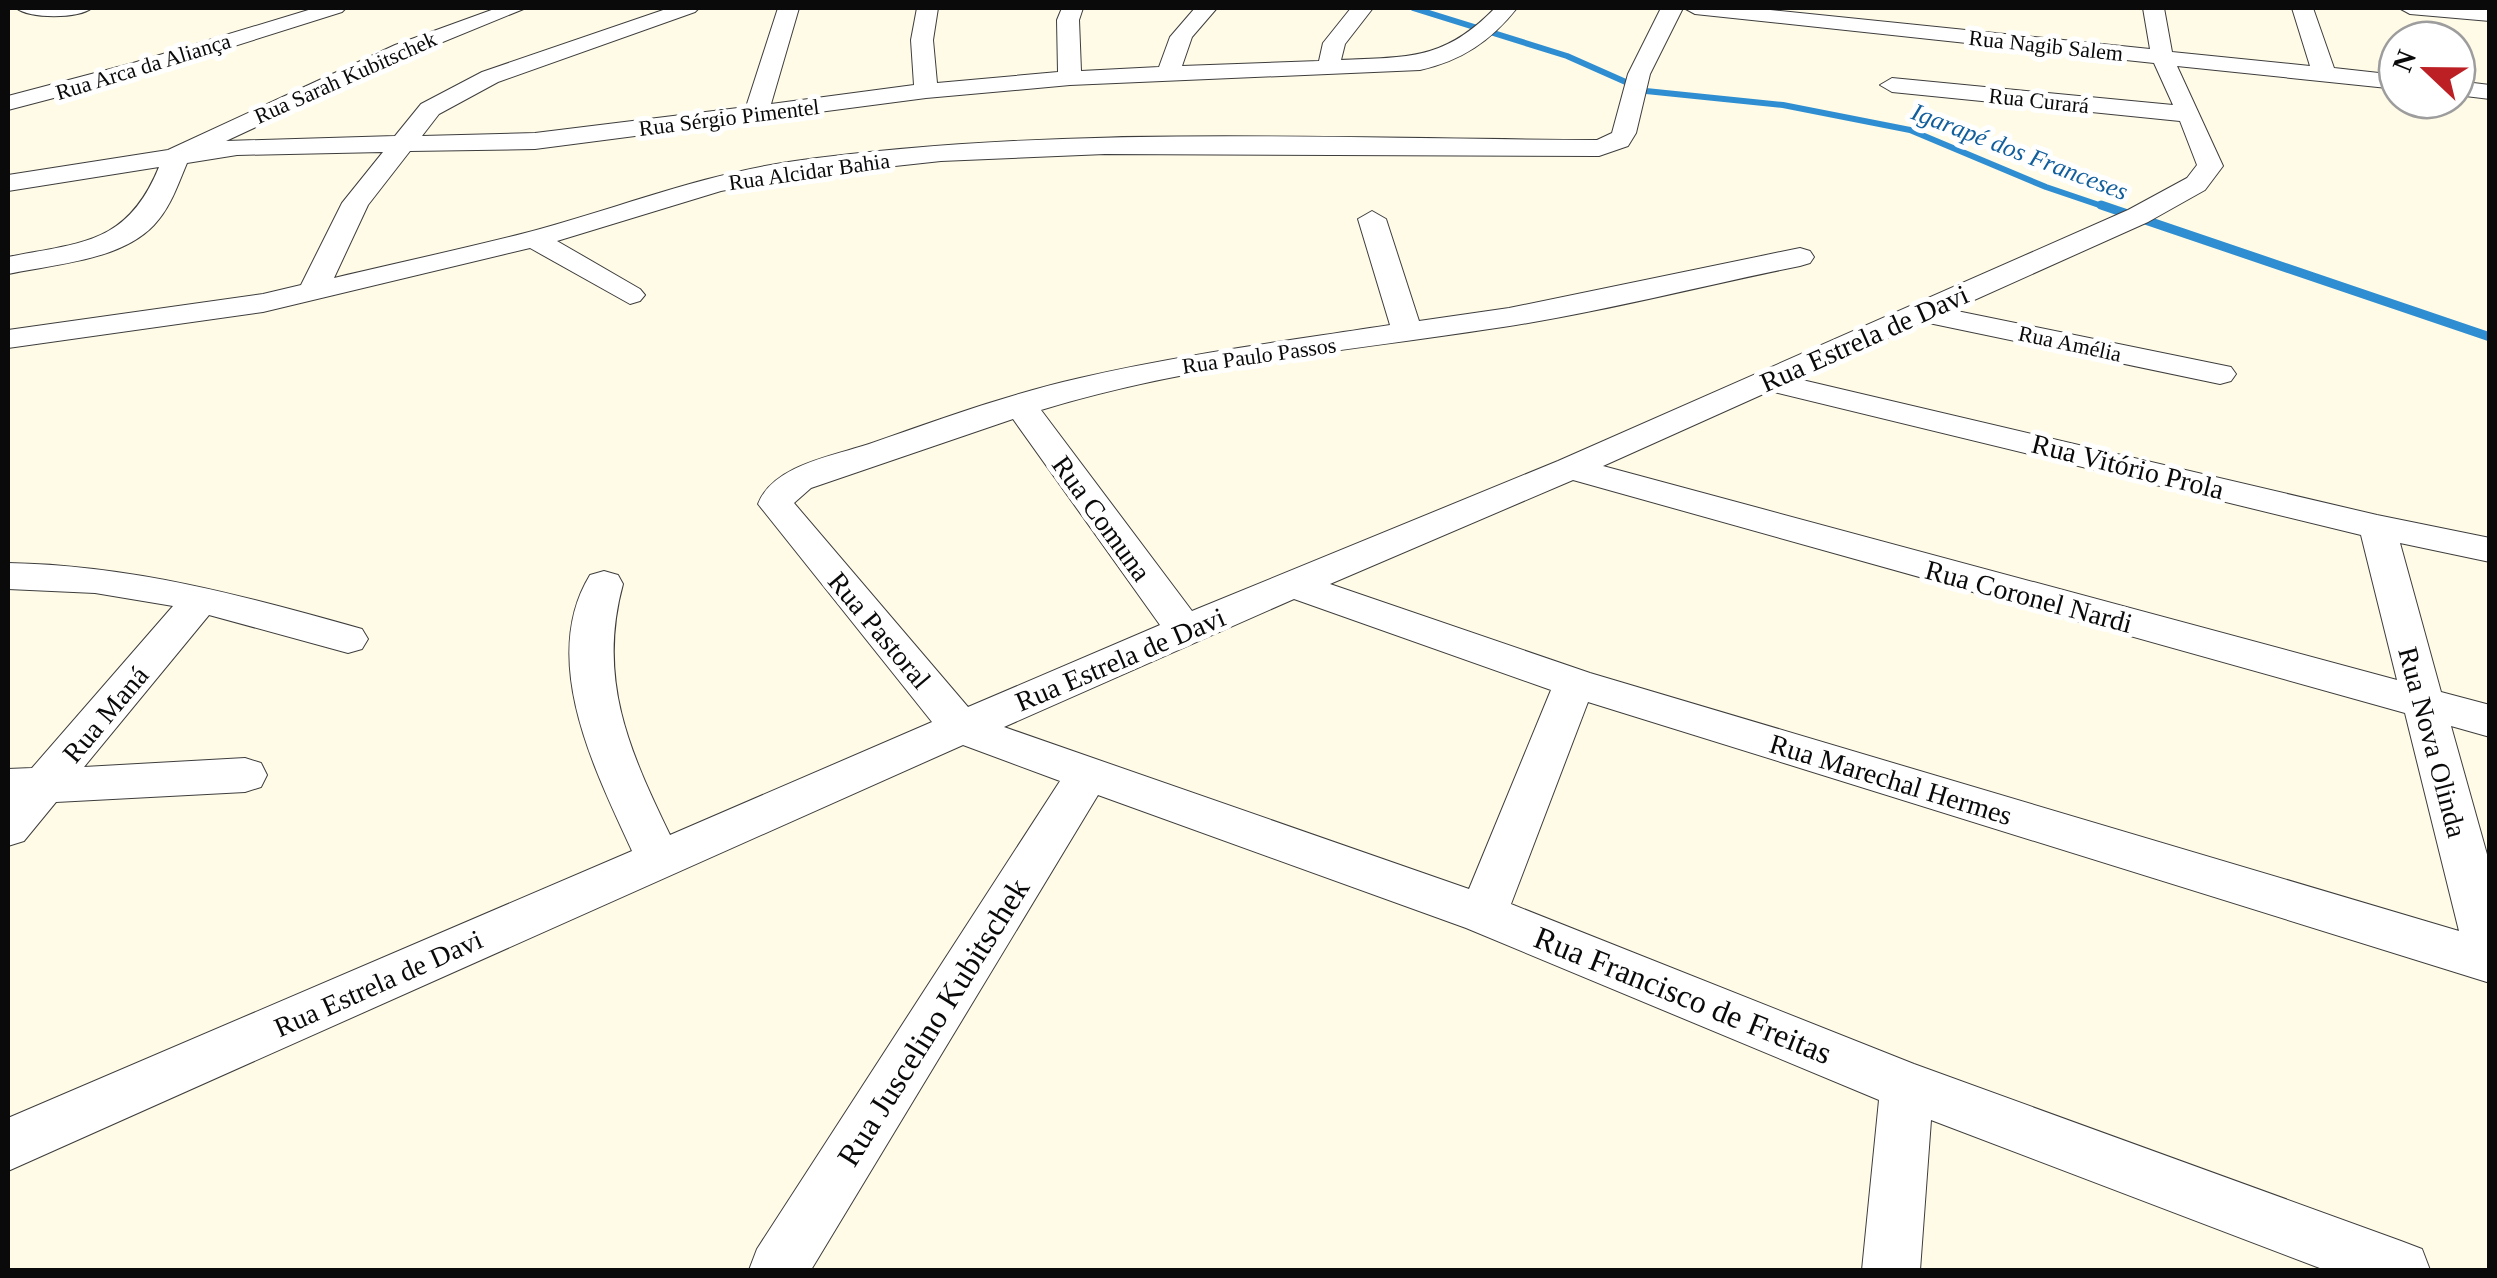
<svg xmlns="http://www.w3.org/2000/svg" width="2497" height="1278" viewBox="0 0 2497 1278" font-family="'Times New Roman',serif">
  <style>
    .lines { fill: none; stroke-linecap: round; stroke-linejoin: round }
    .stream-far1 { stroke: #2f8ed1; stroke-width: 6 }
    .stream { stroke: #2f8ed1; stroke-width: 9 }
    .minor-casing { stroke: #3d3d3d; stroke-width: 2 }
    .minor { fill: #fff; fill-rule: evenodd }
    .labels { text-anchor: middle; stroke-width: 10; stroke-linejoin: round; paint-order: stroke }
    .far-street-label { font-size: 22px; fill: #0a0a0a; stroke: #fff }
    .far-water-label { font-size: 25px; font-style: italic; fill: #115e9d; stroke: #fff }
    .street-label { font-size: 28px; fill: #0a0a0a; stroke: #fff }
    .near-street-label { font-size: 32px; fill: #0a0a0a; stroke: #fff }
  </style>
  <rect width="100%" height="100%" fill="#fffbe7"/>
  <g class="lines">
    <!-- stream-far1 -->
    <path class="stream-far1" d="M 1413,8 L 1567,56 L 1646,91 L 1783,105 L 1910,130 L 2046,187 L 2108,208"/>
    <!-- stream -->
    <path class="stream" d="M 2101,205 L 2490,337"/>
    <!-- minor casing -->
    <g class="minor-casing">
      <path id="minor" d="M 16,8 L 92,8 C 78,19 30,19 16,8 Z
        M 315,8 L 346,8 L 342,12 L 149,73 L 8,110 L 8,96 L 133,63 Z
        M 497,8 L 526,8 L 411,55 L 226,141 L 395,136 L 421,104 L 482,72 L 669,8 L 699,8 L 695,12 L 498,82 L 439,114 L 422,136 L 535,133 L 746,107 L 778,8 L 799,8 L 771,104 L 914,85 L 911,40 L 917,8 L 938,8 L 933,40 L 937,83 L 1058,72 L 1057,20 L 1062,8 L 1083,8 L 1079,20 L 1081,71 L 1159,67 L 1170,37 L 1195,8 L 1217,8 L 1192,37 L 1182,66 L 1319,61 L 1323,43 L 1351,8 L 1373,8 L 1345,44 L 1341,60 C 1409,57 1445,60 1495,8 L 1517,8 C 1491,41 1461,61 1420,70 L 1070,85 L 926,98 L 535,149 L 410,151 L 368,205 L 334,278 C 397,263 462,249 525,233 C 616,209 702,174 795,161 C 1060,124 1331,139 1597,140 L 1612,133 L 1628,74 L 1661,8 L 1683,8 L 1650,74 L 1636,133 L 1628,146 L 1599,156 L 1105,154 L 941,161 L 794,177 L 721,191 L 557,241 L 640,289 L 645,295 L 640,301 L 630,304 L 530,248 L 263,312 L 8,348 L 8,330 L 263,294 L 301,285 L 342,203 L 383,152 L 237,155 L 187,163 C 178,184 171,207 154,225 C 120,261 54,264 8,274 L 8,257 C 82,242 127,245 159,167 L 8,191 L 8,175 L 168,150 L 395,45 Z
        M 1684,8 L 1751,8 L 2150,49 L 2143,8 L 2164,8 L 2172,52 L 2310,66 L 2292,8 L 2313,8 L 2334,68 L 2397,75 L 2397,89 L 2177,66 L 2223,166 L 2205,190 L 2148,222 L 1952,310 L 2231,367 L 2236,374 L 2231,381 L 2220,384 L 1924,322 L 1798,379 L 2377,515 L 2490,538 L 2490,562 L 2400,543 L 2441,692 L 2490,705 L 2490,737 L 2451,726 L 2490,865 L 2490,983 L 1588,702 L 1511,904 L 1914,1064 L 2401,1241 L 2422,1249 L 2430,1270 L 2325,1270 L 1931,1120 L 1920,1270 L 1862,1270 L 1879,1100 L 1466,928 L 1098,795 L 811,1270 L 749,1270 L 757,1249 L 1060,781 L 963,745 L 8,1171 L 8,1118 L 632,851 C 596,772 538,660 590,575 L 604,571 L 618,575 L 623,584 C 597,679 629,750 670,835 L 932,722 L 758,504 C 773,465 833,456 869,444 C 938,420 1009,394 1080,378 C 1183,354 1287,341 1390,325 L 1358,219 L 1372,211 L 1386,219 L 1419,321 L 1509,308 L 1800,248 L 1810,251 L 1814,257 L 1810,263 L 1800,266 C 1701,286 1602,312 1503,327 C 1349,351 1190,364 1041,410 L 1192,611 L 1558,461 L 2128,210 L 2187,178 L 2197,165 L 2180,121 L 1892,92 L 1880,85 L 1892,78 L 2173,105 L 2154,63 L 1695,14 ZM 1770,391 L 2361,535 L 2397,680 L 1603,466 ZM 1013,419 L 1160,625 L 968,707 L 794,503 L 811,488 ZM 1573,480 L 2405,713 L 2459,931 L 1590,673 L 1330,584 ZM 1294,599 L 1551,690 L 1469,889 L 1004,727 Z
        M 2399,8 L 2490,9 L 2490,21 L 2410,14 Z
        M 2457,81 L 2490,85 L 2490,99 L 2457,95 Z
        M 8,563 C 130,565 246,596 362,629 L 368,639 L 362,649 L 348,653 L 209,615 L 84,767 L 245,758 L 261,763 L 267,775 L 261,787 L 245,792 L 56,802 L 24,841 L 8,846 L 8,769 L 32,768 L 173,606 L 95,593 L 8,589 Z"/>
    </g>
    <!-- minor -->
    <use href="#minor" class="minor"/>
  </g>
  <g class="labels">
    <!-- far-street labels -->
    <g class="far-street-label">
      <text transform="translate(2046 45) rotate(6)" y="8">Rua Nagib Salem</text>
      <text transform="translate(143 66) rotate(-17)" y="8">Rua Arca da Aliança</text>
      <text transform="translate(345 77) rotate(-24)" y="8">Rua Sarah Kubitschek</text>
      <text transform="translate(2039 100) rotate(6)" y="8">Rua Curará</text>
      <text transform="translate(729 117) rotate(-7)" y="8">Rua Sérgio Pimentel</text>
      <text transform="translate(809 171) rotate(-8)" y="8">Rua Alcidar Bahia</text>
      <text transform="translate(2070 343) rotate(12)" y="8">Rua Amélia</text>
      <text transform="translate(1259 355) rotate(-8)" y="8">Rua Paulo Passos</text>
    </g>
    <!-- far-water labels -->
    <g class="far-water-label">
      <text transform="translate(2020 151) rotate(21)" y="9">Igarapé dos Franceses</text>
    </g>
    <!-- street labels -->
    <g class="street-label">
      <text transform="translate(1864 338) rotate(-24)" y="10">Rua Estrela de Davi</text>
      <text transform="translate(2128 466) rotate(14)" y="10">Rua Vitório Prola</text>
      <text transform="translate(1102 518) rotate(54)" y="10">Rua Comuna</text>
      <text transform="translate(2029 596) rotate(15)" y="10">Rua Coronel Nardi</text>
      <text transform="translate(880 630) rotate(50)" y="10">Rua Pastoral</text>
      <text transform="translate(1120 659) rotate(-23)" y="10">Rua Estrela de Davi</text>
      <text transform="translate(105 714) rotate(-50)" y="10">Rua Maná</text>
      <text transform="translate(2433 742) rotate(75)" y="10">Rua Nova Olinda</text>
      <text transform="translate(1891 779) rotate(17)" y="10">Rua Marechal Hermes</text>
      <text transform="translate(378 983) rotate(-24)" y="10">Rua Estrela de Davi</text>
    </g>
    <!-- near-street labels -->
    <g class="near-street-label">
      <text transform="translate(1683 995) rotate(22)" y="11">Rua Francisco de Freitas</text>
      <text transform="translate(933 1022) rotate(-58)" y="11">Rua Juscelino Kubitschek</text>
    </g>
  </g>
  <!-- border -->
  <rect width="2497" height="1278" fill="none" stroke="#0a0a0a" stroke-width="20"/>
  <!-- north arrow -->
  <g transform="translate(2427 70) rotate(292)"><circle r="48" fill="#ffffff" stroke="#9d9d9d" stroke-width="2.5"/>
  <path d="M0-8L18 38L0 25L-18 38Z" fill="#bc1f24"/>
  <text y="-15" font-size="28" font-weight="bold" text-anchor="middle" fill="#0a0a0a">N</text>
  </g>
</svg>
